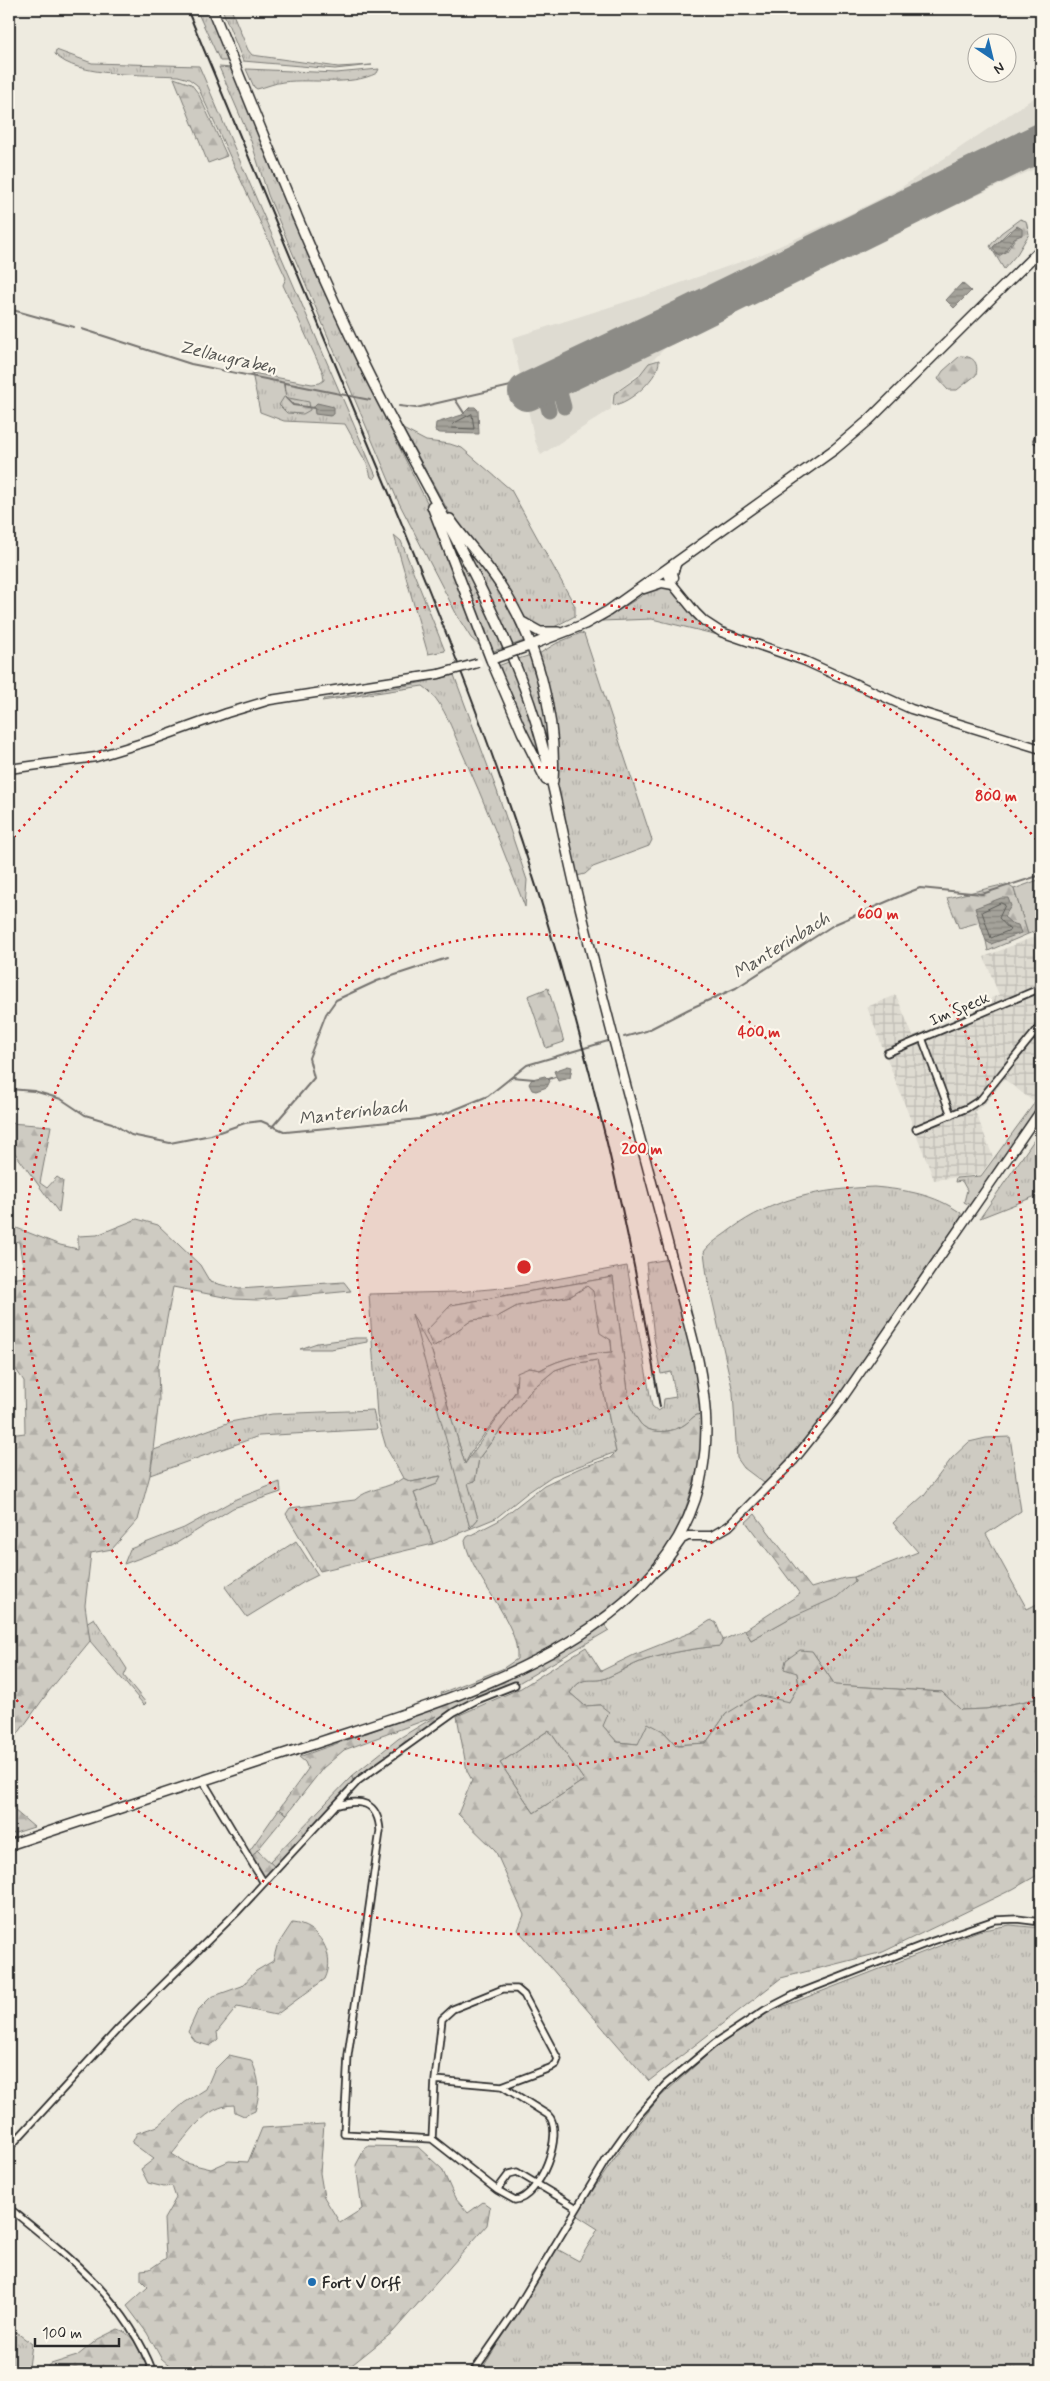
<svg xmlns="http://www.w3.org/2000/svg" width="1050" height="2381" viewBox="0 0 1050 2381" font-family="Mynerve,sans-serif">
  <style>
    .built { fill: #dedbd1 }
    .industrial { fill: url(#industrial-grid) }
    .grass { fill: url(#grass-tufts); stroke: #7c7b76 }
    .forest { fill: url(#forest-firs); stroke: #7c7b76; fill-rule: evenodd }
    .wetland { fill: url(#wetland-marsh); stroke: #7c7b76 }
    .park { fill: #cecbc2; stroke: #7c7b76 }
    .water { fill: url(#water-rules); stroke: #74726e }
    .lines { fill: none; stroke-linecap: round; stroke-linejoin: round }
    .shore { stroke: #5b5b57; stroke-width: 1 }
    .stream { stroke: #74726e; stroke-width: 2 }
    .taxiway { stroke: #8c8b86; stroke-width: 15 }
    .runway { stroke: #8c8b86; stroke-width: 38 }
    .minor-casing { stroke: #2b2b2b; stroke-width: 9 }
    .tertiary-casing { stroke: #2b2b2b; stroke-width: 11 }
    .secondary-casing { stroke: #2b2b2b; stroke-width: 12 }
    .minor { stroke: #fbf7ec; stroke-width: 5.5 }
    .tertiary { stroke: #fbf7ec; stroke-width: 8 }
    .secondary { stroke: #fbf7ec; stroke-width: 9 }
    .rail { stroke: #2b2b2b; stroke-width: 2 }
    .tertiary-bridge-casing { stroke: #2b2b2b; stroke-width: 11; stroke-linecap: butt }
    .secondary-bridge-casing { stroke: #2b2b2b; stroke-width: 12; stroke-linecap: butt }
    .tertiary-bridge { stroke: #fbf7ec; stroke-width: 8 }
    .secondary-bridge { stroke: #fbf7ec; stroke-width: 9 }
    .ring { fill: none; stroke: #d62828; stroke-width: 2.5; stroke-dasharray: 2.5 5 }
    .poi-dot { fill: #1f6fb2; stroke: #fbf7ec; stroke-width: 2 }
    .labels { text-anchor: middle; stroke-width: 4.5; stroke-linejoin: round; paint-order: stroke }
    .street-label { font-size: 16px; fill: #2b2b2b; stroke: #fbf7ec }
    .poi-label { font-size: 16px; font-weight: bold; fill: #2b2b2b; stroke: #fbf7ec; text-anchor: start }
    .water-label { font-size: 18px; font-style: italic; fill: #555552; stroke: #fbf7ec }
    .centre { fill: #d62828; stroke: #fbf7ec; stroke-width: 2.5 }
    .ring-label { font-size: 15px; text-anchor: middle; font-weight: bold; fill: #d62828; stroke: #fbf7ec; stroke-width: 4.5; stroke-linejoin: round; paint-order: stroke }
  </style>
  <defs>
    <pattern id="industrial-grid" width="8" height="8" patternUnits="userSpaceOnUse" patternTransform="scale(1.25)"><rect width="8" height="8" fill="#dedbd1"/><path d="M0 4h8M4 0v8" fill="none" stroke="#bfbcb4"/></pattern>
    <pattern id="grass-tufts" width="24" height="20" patternUnits="userSpaceOnUse" patternTransform="scale(1.25)"><rect width="24" height="20" fill="#cecbc2"/><path d="M3 7l-1-3M5 7V3M7 7l1-3M15 17l-1-3M17 17v-4M19 17l1-3" fill="none" stroke="#b1aea7"/></pattern>
    <pattern id="forest-firs" width="22" height="20" patternUnits="userSpaceOnUse" patternTransform="scale(1.25)"><rect width="22" height="20" fill="#cecbc2"/><path d="M5 1l3.5 6h-7zM16 11l3.5 6h-7z" fill="#b1aea7"/></pattern>
    <pattern id="wetland-marsh" width="20" height="14" patternUnits="userSpaceOnUse" patternTransform="scale(1.25)"><rect width="20" height="14" fill="#cecbc2"/><path d="M1 5h8M5 5V1M11 12h8M15 12V8" fill="none" stroke="#b1aea7"/></pattern>
    <pattern id="water-rules" width="6" height="5" patternUnits="userSpaceOnUse" patternTransform="scale(1.25)"><rect width="6" height="5" fill="#a4a29a"/><path d="M0 2.5h6" fill="none" stroke="#86847e"/></pattern>
  </defs>
  <rect width="100%" height="100%" fill="#eeebe0"/>
  <filter id="ink" filterUnits="userSpaceOnUse"><feTurbulence type="fractalNoise" baseFrequency=".02" numOctaves="2"/><feDisplacementMap in="SourceGraphic" scale="10" xChannelSelector="R" yChannelSelector="G"/><feConvolveMatrix kernelMatrix="1 2 1 2 8 2 1 2 1" color-interpolation-filters="sRGB"/></filter>
  <g filter="url(#ink)">
    <!-- built -->
    <path class="built" d="M 1041,93 L 1041,166 L 708,320 L 671,342 L 640,373 L 612,395 L 611,409 L 541,455 L 535,441 L 512,338 L 641,297 L 760,255 L 856,211 L 902,187 Z"/>
    <!-- industrial -->
    <path class="industrial" d="M 1041,934 L 1041,1091 L 1034,1102 L 1004,1079 L 984,1105 L 975,1111 L 993,1157 L 981,1174 L 934,1180 L 867,1007 L 896,995 L 913,1036 L 992,1003 L 991,998 L 999,995 L 984,957 Z"/>
    <!-- grass -->
    <path class="grass" d="M 196,9 L 208,9 L 229,61 L 220,61 Z
      M 222,9 L 231,9 L 248,50 L 252,55 L 338,67 L 372,65 L 335,69 L 243,61 Z
      M 56,50 L 92,63 L 199,66 L 376,476 L 374,479 L 371,477 L 368,466 L 345,424 L 284,421 L 260,412 L 252,373 L 312,384 L 320,383 L 324,380 L 323,373 L 283,285 L 286,278 L 197,85 L 189,79 L 178,76 C 148,74 76,78 55,54 Z
      M 219,67 L 232,68 L 317,277 L 405,459 L 432,512 L 483,644 L 480,646 L 471,638 L 459,619 L 397,499 L 268,195 L 251,141 Z
      M 246,69 L 336,73 L 379,69 L 377,73 C 349,87 313,78 283,82 C 274,83 266,87 257,89 L 254,87 Z
      M 403,429 L 426,441 L 450,444 L 462,448 L 511,490 L 575,606 L 575,616 L 554,627 L 541,629 L 529,623 L 506,587 L 451,516 Z
      M 439,514 L 506,647 L 494,651 L 490,647 Z
      M 453,528 L 507,600 L 526,640 L 513,645 L 481,578 Z
      M 394,535 L 401,541 L 445,651 L 428,654 Z
      M 657,586 L 672,588 L 698,621 L 718,635 L 652,619 L 602,621 Z
      M 581,633 L 584,634 L 652,840 L 649,846 L 593,867 L 585,874 L 577,876 L 557,782 L 537,655 L 557,643 Z
      M 531,655 L 545,702 L 552,768 L 529,687 L 518,659 Z
      M 511,661 L 533,726 L 545,770 L 529,741 L 498,666 Z
      M 454,675 L 497,791 L 527,880 L 525,907 C 505,855 485,803 462,752 C 452,730 443,700 423,686 L 322,701 L 324,699 C 337,698 349,695 362,693 C 393,688 423,683 454,675 Z
      M 1036,1101 L 1040,1103 L 970,1205 L 964,1202 L 967,1190 L 962,1181 L 955,1182 L 956,1178 L 981,1176 Z
      M 1041,1130 L 1041,1194 L 980,1218 Z
      M 874,1187 C 906,1190 934,1194 961,1213 L 961,1217 L 828,1411 L 771,1478 L 764,1483 L 744,1468 L 737,1458 L 733,1392 L 707,1276 L 704,1252 C 710,1243 721,1237 730,1230 C 773,1198 821,1189 874,1187 Z
      M 669,1259 L 700,1384 L 703,1413 C 691,1416 692,1420 684,1425 C 672,1433 649,1435 640,1423 C 636,1418 633,1411 630,1406 L 613,1277 L 451,1305 L 433,1347 L 472,1320 L 497,1317 L 517,1306 L 571,1296 L 587,1286 L 593,1291 C 598,1311 611,1330 612,1352 C 586,1354 562,1357 540,1370 L 529,1368 L 515,1382 L 516,1391 L 471,1452 L 465,1464 L 432,1352 L 454,1467 L 470,1528 L 478,1519 L 467,1483 L 475,1481 L 479,1458 L 532,1389 L 555,1370 L 572,1364 L 597,1360 L 616,1452 L 552,1476 L 527,1493 L 496,1518 L 433,1544 L 414,1493 L 437,1484 L 440,1476 L 411,1482 L 403,1478 L 386,1447 L 377,1416 L 369,1294 L 457,1292 L 512,1287 L 627,1266 L 652,1406 L 658,1411 L 663,1408 L 664,1399 L 676,1397 L 671,1372 L 661,1374 L 654,1338 L 646,1263 Z
      M 355,1338 L 367,1338 L 367,1342 L 331,1349 L 300,1349 L 317,1343 Z
      M 373,1410 L 377,1429 L 259,1436 L 150,1475 L 154,1450 L 230,1422 L 272,1414 Z
      M 1010,1437 L 1021,1511 L 986,1534 L 1027,1609 L 1041,1602 L 1041,1698 L 986,1709 L 961,1710 L 942,1692 L 835,1685 L 812,1651 L 797,1673 L 799,1685 L 789,1702 L 726,1714 L 706,1743 L 676,1745 L 663,1731 L 638,1744 L 617,1742 L 603,1726 L 600,1705 L 585,1706 L 570,1693 C 584,1672 591,1684 606,1678 C 622,1671 636,1662 652,1658 C 674,1652 697,1648 720,1646 L 723,1640 L 745,1630 L 751,1640 L 855,1581 L 854,1577 L 918,1552 L 893,1523 L 924,1495 L 952,1458 L 969,1442 L 986,1438 Z
      M 280,1482 L 281,1492 L 233,1508 L 172,1546 L 124,1564 L 130,1549 L 184,1528 L 236,1499 Z
      M 296,1541 L 318,1575 L 304,1582 L 247,1617 L 225,1587 Z
      M 94,1618 L 127,1669 L 124,1676 L 146,1703 L 144,1705 L 90,1641 L 86,1623 Z
      M 549,1730 L 584,1780 L 534,1813 L 500,1763 Z
      M 352,1776 L 353,1780 L 359,1780 L 276,1868 L 269,1862 Z
      M 279,1809 L 287,1814 L 251,1858 L 248,1853 Z
      M 1010,1925 L 1041,1928 L 1041,2372 L 480,2372 L 557,2249 L 579,2261 L 598,2229 L 576,2215 L 634,2130 L 659,2098 L 716,2047 L 771,2011 L 978,1931 Z
      M 9,2327 L 32,2344 L 29,2367 L 32,2372 L 9,2372 Z"/>
    <!-- forest -->
    <path class="forest" d="M 174,78 L 191,84 L 198,93 L 227,156 L 208,163 Z
      M 1020,219 L 1026,221 L 1029,234 L 1017,254 L 1004,269 L 990,246 L 1001,233 ZM 1010,230 L 1016,237 L 1007,251 L 999,256 L 993,251 L 993,247 Z
      M 960,356 C 973,356 979,362 976,375 L 957,390 L 948,390 L 938,379 L 943,371 Z
      M 659,360 C 660,377 629,404 613,405 L 614,394 L 638,377 L 649,363 Z
      M 1006,884 L 1014,889 L 1028,934 L 988,951 L 986,941 L 992,944 L 1011,923 L 1004,917 L 976,908 L 980,922 L 959,928 L 947,898 Z
      M 548,988 L 564,1042 L 546,1048 L 528,996 Z
      M 9,1123 L 51,1126 L 40,1183 L 47,1188 L 57,1177 L 63,1181 L 59,1213 L 9,1145 Z
      M 137,1219 L 158,1225 L 200,1265 L 210,1282 L 239,1289 L 344,1282 L 351,1291 L 257,1300 L 234,1299 L 173,1287 L 158,1366 L 159,1400 L 150,1475 L 138,1520 L 112,1549 L 91,1553 L 85,1605 L 90,1641 L 49,1691 L 9,1746 L 9,1435 L 25,1433 L 24,1381 L 10,1361 L 9,1354 L 9,1279 L 25,1277 L 19,1242 L 9,1240 L 9,1225 L 60,1245 L 78,1249 L 78,1236 L 97,1235 Z
      M 613,1277 L 630,1406 C 633,1411 636,1418 640,1423 C 649,1435 672,1433 684,1425 C 692,1420 691,1416 703,1413 C 704,1442 699,1467 690,1495 C 684,1513 678,1531 668,1548 C 622,1622 521,1665 443,1697 L 441,1693 L 502,1669 L 517,1659 C 520,1622 472,1578 465,1541 L 467,1537 L 498,1521 L 544,1485 L 580,1468 L 610,1458 L 616,1452 L 597,1360 L 572,1364 L 555,1370 L 532,1389 L 479,1458 L 475,1481 L 468,1483 L 478,1519 L 470,1528 L 412,1314 L 432,1352 L 465,1464 L 516,1391 L 517,1373 L 529,1368 L 540,1370 C 562,1357 586,1354 612,1352 L 611,1340 L 600,1333 L 593,1291 L 587,1286 L 571,1296 L 517,1306 L 497,1317 L 472,1320 L 433,1347 L 426,1331 L 451,1305 Z
      M 441,1476 L 437,1484 L 414,1493 L 433,1544 L 320,1571 L 286,1514 L 290,1508 L 355,1500 C 367,1488 389,1489 403,1478 L 411,1482 Z
      M 755,1514 L 811,1588 L 844,1578 L 854,1577 L 855,1581 L 837,1597 L 792,1617 L 751,1640 L 745,1630 L 800,1594 L 746,1522 Z
      M 711,1620 L 716,1623 L 723,1640 L 720,1646 C 697,1648 674,1652 652,1658 C 636,1662 622,1671 606,1678 C 591,1684 583,1673 570,1693 L 585,1706 L 600,1705 L 609,1712 L 603,1726 L 617,1742 L 638,1744 L 648,1723 L 663,1731 L 676,1745 L 706,1743 L 726,1714 L 757,1695 L 789,1702 L 799,1685 L 797,1673 L 784,1669 L 786,1660 L 800,1650 L 812,1651 L 835,1685 L 942,1692 L 961,1710 L 986,1709 L 1041,1698 L 1041,1873 L 1013,1889 L 883,1952 L 781,1978 L 649,2081 L 518,1930 L 524,1915 L 495,1850 L 458,1814 L 472,1780 L 467,1771 L 457,1716 L 521,1688 L 586,1647 L 601,1671 L 634,1655 L 692,1632 ZM 549,1730 L 584,1780 L 534,1813 L 500,1763 Z
      M 605,1625 L 609,1630 L 515,1685 L 477,1700 L 359,1780 L 353,1780 L 352,1776 L 398,1739 L 436,1716 L 344,1750 L 323,1768 L 287,1814 L 279,1809 L 308,1769 L 305,1762 L 299,1757 C 404,1719 510,1686 605,1625 Z
      M 9,1798 L 14,1810 L 34,1827 L 9,1835 Z
      M 257,1850 L 276,1868 L 265,1878 L 251,1858 Z
      M 292,1923 C 318,1925 337,1954 325,1979 L 276,2015 L 237,2007 L 217,2032 L 218,2039 L 210,2046 L 196,2042 L 188,2032 L 198,2010 L 211,1997 L 242,1986 L 256,1971 L 273,1961 L 277,1946 Z
      M 229,2055 L 251,2060 C 260,2079 261,2091 255,2111 L 244,2116 L 235,2112 L 234,2105 C 206,2105 188,2135 172,2154 L 186,2163 L 211,2169 L 229,2161 L 248,2162 L 262,2128 L 324,2124 L 320,2173 L 324,2197 L 340,2223 L 362,2209 L 356,2165 L 366,2146 L 418,2147 L 442,2169 L 455,2198 L 468,2213 L 483,2202 L 490,2207 L 487,2225 L 393,2332 L 343,2372 L 177,2372 L 161,2358 L 147,2333 L 127,2306 L 148,2287 L 141,2280 L 141,2270 L 150,2269 L 166,2258 L 164,2219 L 176,2198 L 172,2186 L 164,2187 L 148,2183 L 141,2169 L 154,2159 L 132,2143 L 137,2133 L 158,2126 L 184,2103 L 206,2089 L 214,2070 Z
      M 118,2329 C 135,2334 144,2357 150,2372 L 41,2372 L 51,2364 L 77,2356 L 98,2339 Z"/>
    <!-- wetland -->
    <path class="wetland" d="M 284,397 L 309,402 L 310,410 L 303,414 L 287,413 L 279,405 Z"/>
    <!-- park -->
    <path class="park" d="M 1041,879 L 1041,929 L 1028,934 L 1014,889 Z"/>
    <!-- water -->
    <path class="water" d="M 1017,226 L 1022,229 L 1022,235 L 1014,238 L 1004,253 L 997,255 L 993,247 Z
      M 962,283 L 971,291 L 954,308 L 946,300 Z
      M 317,403 L 334,407 L 334,414 L 330,416 L 315,414 L 314,406 Z
      M 470,407 L 475,407 L 478,410 L 479,434 L 440,433 L 435,431 L 436,423 L 462,415 Z
      M 1001,898 L 1008,898 L 1011,906 L 1004,917 L 1011,923 L 1018,925 L 1021,933 L 991,944 L 986,941 L 975,908 Z
      M 568,1066 L 572,1067 L 570,1078 L 558,1081 L 554,1071 Z
      M 545,1076 L 550,1081 L 547,1087 L 536,1091 L 532,1090 L 529,1084 L 532,1079 Z"/>
    <g class="lines">
      <!-- shore -->
      <path class="shore" d="M 472,414 L 474,429 L 452,428 L 453,424 Z
        M 1001,903 L 1005,905 L 999,918 L 1010,930 L 991,938 L 982,912 Z"/>
      <!-- stream -->
      <path class="stream" d="M 9,309 L 74,327
        M 82,329 L 191,364 L 370,400
        M 284,384 L 286,394
        M 286,398 L 293,405 L 314,408
        M 455,399 L 464,413
        M 399,406 L 416,408 L 519,384
        M 624,1037 L 646,1031 L 689,1009 L 736,988 L 835,924 L 907,893 L 920,888 L 982,894 L 1041,875
        M 512,1077 L 534,1079
        M 549,1079 L 555,1077
        M 9,1089 L 34,1091 L 61,1099 L 85,1115 L 112,1123 L 131,1135 L 170,1143 L 211,1135 L 245,1123 L 261,1121 L 286,1132 L 420,1119 L 444,1114 L 488,1096 L 527,1065 L 608,1041
        M 272,1127 L 314,1078 L 309,1058 L 326,1014 L 336,1000 L 377,981 L 447,958"/>
      <!-- taxiway -->
      <path class="taxiway" d="M 556,378 L 564,407
        M 542,385 L 549,411"/>
      <!-- runway -->
      <path class="runway" d="M 527,392 L 688,316 L 1041,142"/>
      <!-- minor casing -->
      <g class="minor-casing">
        <path id="minor" d="M 1037,440 L 1041,442
          M 922,1038 L 951,1115
          M 887,1053 L 1041,988
          M 916,1129 L 967,1108 L 981,1099 L 1041,1025
          M 203,1781 L 264,1883
          M 335,1806 C 360,1798 378,1801 380,1831 L 348,2055 L 344,2134 L 432,2139 L 497,2190 L 509,2174 L 517,2172 L 577,2208
          M 435,2080 L 502,2086
          M 432,2139 L 435,2080 L 442,2019 L 453,2009 L 503,1989 L 517,1989 L 524,1995 L 558,2059 L 556,2064 L 550,2068 L 502,2086 L 548,2115 C 566,2132 539,2199 515,2200 L 497,2190
          M 9,2148 L 118,2029 L 238,1911 L 359,1780 L 454,1712 L 477,1700 L 515,1685
          M 9,2208 C 67,2255 126,2300 153,2372
          M 473,2372 L 516,2310 L 606,2160 L 636,2118 L 666,2084 L 715,2043 L 765,2010 L 794,1995 L 933,1941 L 995,1920 L 1017,1919 L 1041,1922"/>
      </g>
      <!-- tertiary casing -->
      <g class="tertiary-casing">
        <path id="tertiary" d="M 666,570 L 673,585 L 696,613 L 704,621 L 721,632 L 805,661 L 911,709 L 1041,749
          M 674,577 L 673,573 L 677,562
          M 644,589 L 662,583 L 673,585
          M 9,769 L 96,757 L 155,739 L 227,713 L 270,700 L 439,674
          M 656,1571 L 664,1564 L 682,1539 L 688,1536 L 712,1536 L 729,1526 L 793,1461 L 837,1406 L 1041,1110"/>
      </g>
      <!-- secondary casing -->
      <g class="secondary-casing">
        <path id="secondary" d="M 432,506 L 491,660 L 522,732 L 546,780
          M 450,519 C 466,542 486,562 501,586 C 537,640 557,717 553,781
          M 522,622 L 540,632 L 558,632
          M 526,647 L 585,624 L 608,611 L 835,449 L 869,420 L 1041,249
          M 9,1845 C 109,1812 210,1778 311,1745 C 451,1698 676,1640 703,1467 C 709,1431 705,1396 698,1360 C 660,1210 618,1062 581,911 C 562,837 551,759 524,687 C 482,575 418,475 366,369 C 308,251 262,130 212,9"/>
      </g>
      <!-- minor -->
      <use href="#minor" class="minor"/>
      <!-- tertiary -->
      <use href="#tertiary" class="tertiary"/>
      <!-- secondary -->
      <use href="#secondary" class="secondary"/>
      <!-- rail -->
      <path class="rail" d="M 187,9 C 242,142 298,274 353,407 C 403,526 453,645 496,766 C 570,975 624,1189 660,1407"/>
      <!-- tertiary-bridge casing -->
      <g class="tertiary-bridge-casing">
        <path id="tertiary-bridge" d="M 439,674 L 478,663"/>
      </g>
      <!-- secondary-bridge casing -->
      <g class="secondary-bridge-casing">
        <path id="secondary-bridge" d="M 495,658 L 526,647"/>
      </g>
      <!-- tertiary-bridge -->
      <use href="#tertiary-bridge" class="tertiary-bridge"/>
      <!-- secondary-bridge -->
      <use href="#secondary-bridge" class="secondary-bridge"/>
    </g>
  </g>
  <!-- distance rings -->
  <circle cx="524" cy="1267" r="167" fill="#d62828" fill-opacity=".12"/>
  <g class="ring">
    <circle cx="524" cy="1267" r="167"/>
    <circle cx="524" cy="1267" r="333"/>
    <circle cx="524" cy="1267" r="500"/>
    <path d="M1039 1691A667 667 0 0 1 9 1691M9 843A667 667 0 0 1 1039 843"/>
  </g>
  <!-- markers -->
  <circle class="poi-dot" cx="312" cy="2282" r="5"/>
  <g class="labels">
    <!-- street labels -->
    <g class="street-label">
      <text transform="translate(959 1008) rotate(-23)" y="6">Im Speck</text>
    </g>
    <!-- poi labels -->
    <g class="poi-label">
      <text x="322" y="2288">Fort V Orff</text>
    </g>
    <!-- water labels -->
    <g class="water-label">
      <text transform="translate(228 357) rotate(13)" y="6">Zellaugraben</text>
      <text transform="translate(781 945) rotate(-32)" y="6">Manterinbach</text>
      <text transform="translate(353 1112) rotate(-7)" y="6">Manterinbach</text>
    </g>
  </g>
  <circle cx="524" cy="1267" r="8" class="centre"/>
  <g class="ring-label">
    <text x="996" y="801">800 m</text>
    <text x="878" y="919">600 m</text>
    <text x="759" y="1037">400 m</text>
    <text x="642" y="1154">200 m</text>
  </g>
  <!-- margin -->
  <rect width="1050" height="2381" fill="none" stroke="#fbf7ec" stroke-width="30"/>
  <rect x="15" y="15" width="1020" height="2351" fill="none" stroke="#2b2b2b" stroke-width="2" filter="url(#ink)"/>
  <!-- north arrow -->
  <g transform="translate(992 58) rotate(145)"><circle r="24" fill="#fbf7ec" stroke="#a8a59f"/>
  <path d="M0-4L9 19L0 12L-9 19Z" fill="#1f6fb2"/>
  <text y="-8" font-size="14" font-weight="bold" text-anchor="middle" fill="#2b2b2b">N</text>
  </g>
  <!-- scale -->
  <path d="M35 2338v8h84v-8" fill="none" stroke="#2b2b2b" stroke-width="2.5"/>
  <text x="42" y="2338" font-size="15" fill="#2b2b2b" stroke="#fbf7ec" stroke-width="4" paint-order="stroke">100 m</text>
</svg>
